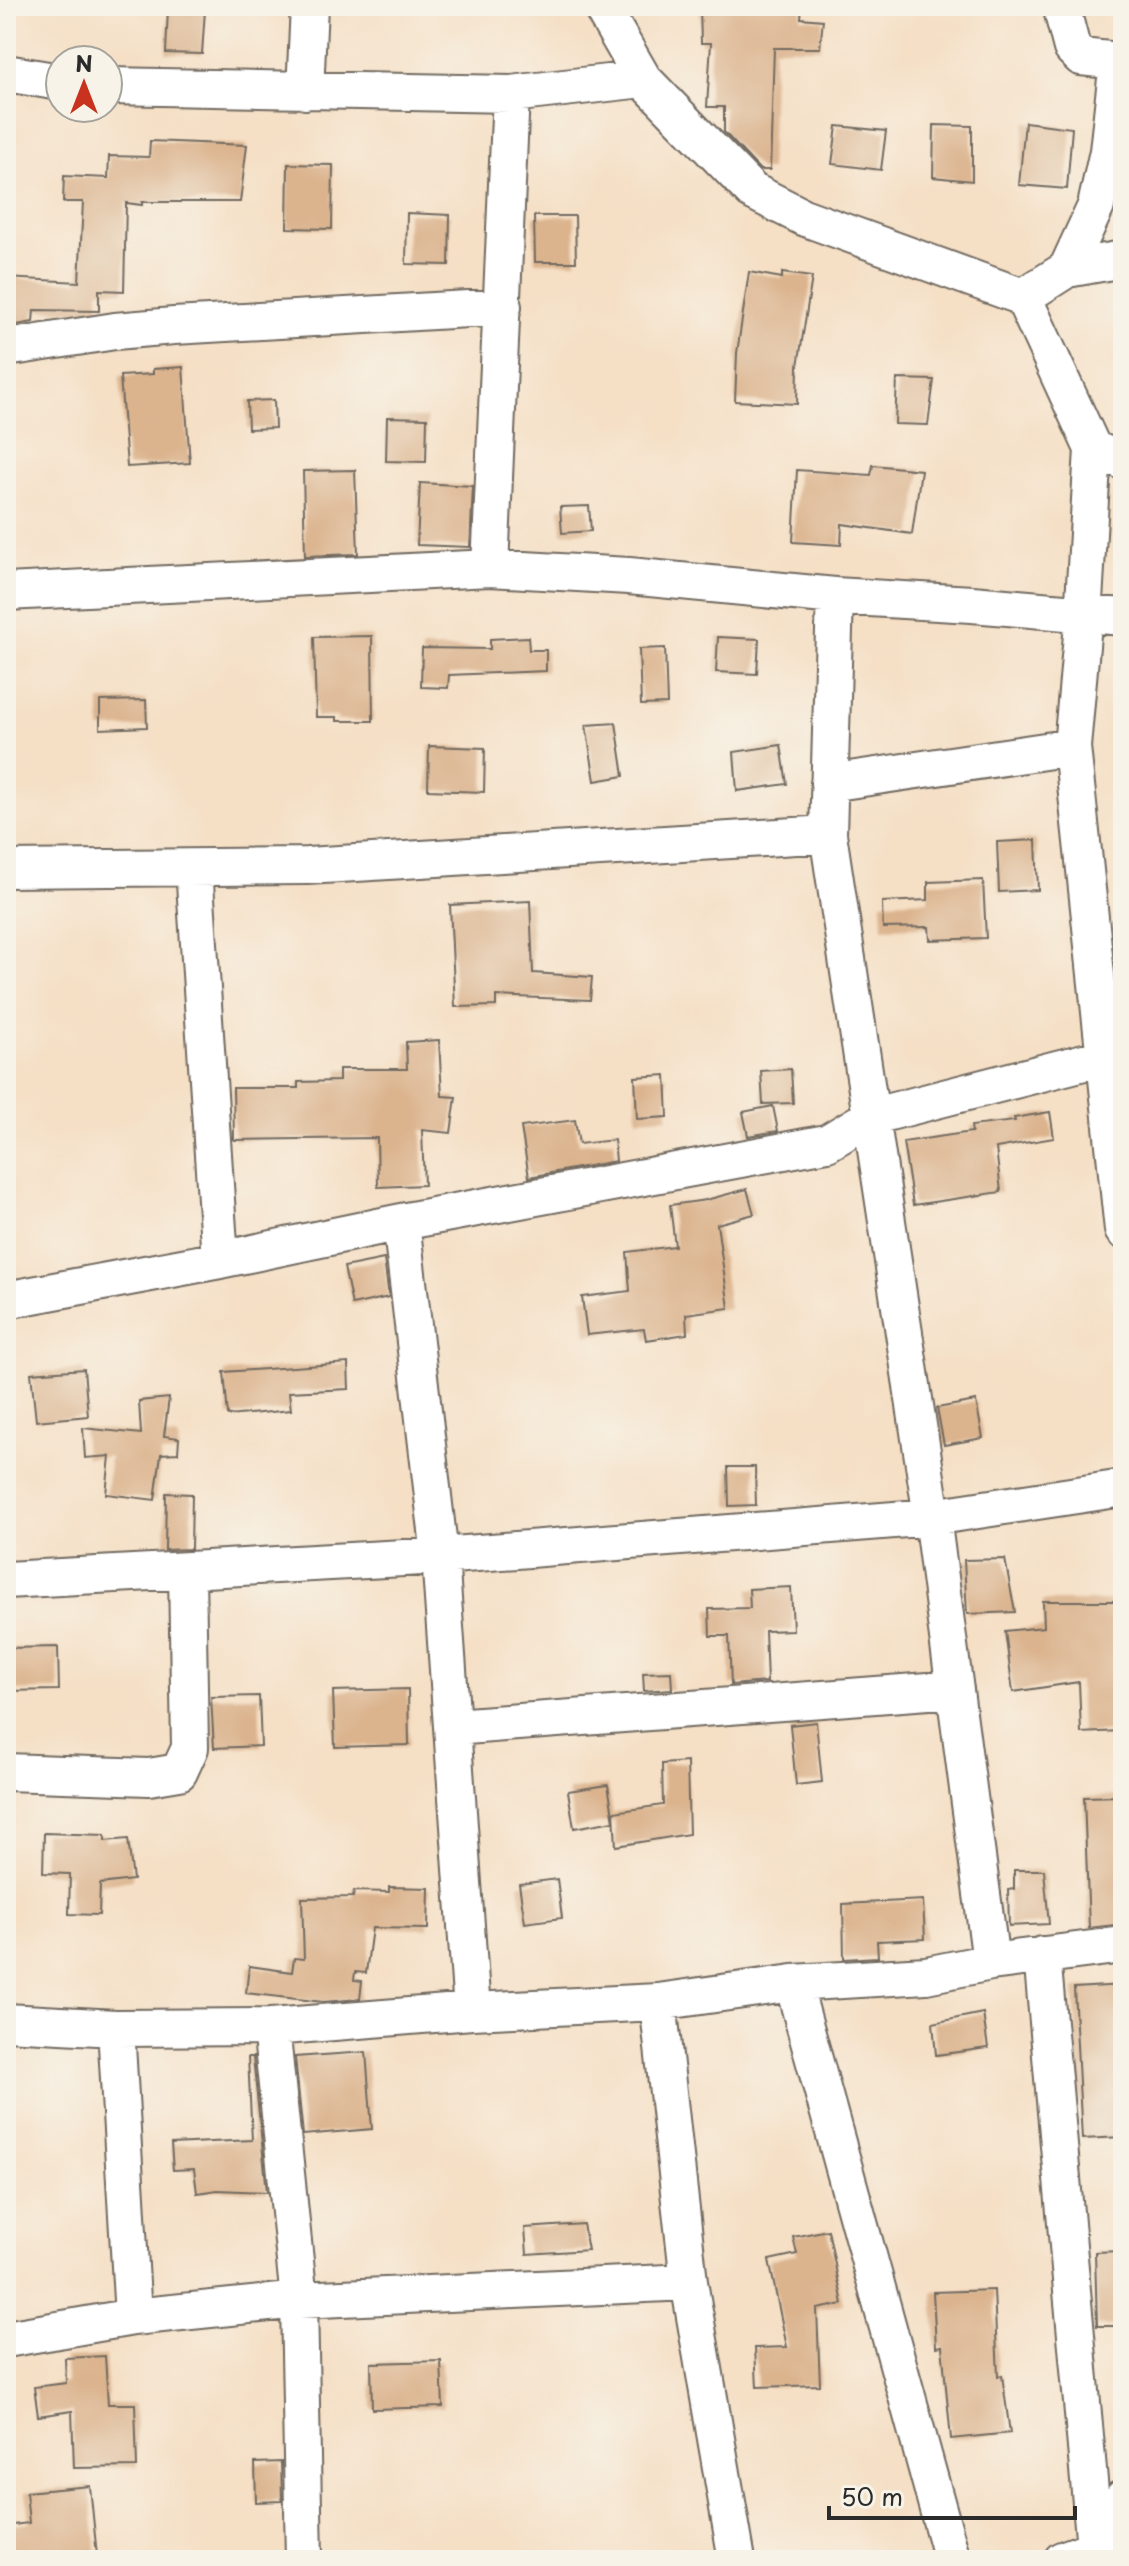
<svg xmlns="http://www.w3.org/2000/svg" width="1129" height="2566" viewBox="0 0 1129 2566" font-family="'Playpen Sans',sans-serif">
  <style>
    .building { fill: #dbb48e }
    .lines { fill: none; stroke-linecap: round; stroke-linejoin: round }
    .minor-casing { stroke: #726a61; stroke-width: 40 }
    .minor { stroke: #fff; stroke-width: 36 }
  </style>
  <rect width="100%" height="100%" fill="#f7f3e8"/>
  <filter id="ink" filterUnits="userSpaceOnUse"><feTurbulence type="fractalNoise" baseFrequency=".0125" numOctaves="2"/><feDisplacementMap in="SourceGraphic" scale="16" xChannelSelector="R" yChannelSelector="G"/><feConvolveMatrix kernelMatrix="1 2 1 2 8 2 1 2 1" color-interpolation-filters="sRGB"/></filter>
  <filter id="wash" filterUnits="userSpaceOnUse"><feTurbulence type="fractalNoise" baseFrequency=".006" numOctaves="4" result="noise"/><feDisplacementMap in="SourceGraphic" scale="32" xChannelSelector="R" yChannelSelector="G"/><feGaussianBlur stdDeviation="1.8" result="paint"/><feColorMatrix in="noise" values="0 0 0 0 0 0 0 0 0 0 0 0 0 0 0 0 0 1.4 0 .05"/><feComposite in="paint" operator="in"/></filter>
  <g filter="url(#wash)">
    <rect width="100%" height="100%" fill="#f5dfc5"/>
    <g id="blocks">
      <!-- building -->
      <path class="building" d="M 700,6 L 802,6 L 801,18 L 823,20 L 820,48 L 774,48 L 770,170 L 760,170 L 724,132 L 724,107 L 707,107 L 711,43 L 701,43 Z
        M 168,8 L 205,10 L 202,54 L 166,53 Z
        M 1025,122 L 1072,128 L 1067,189 L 1019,185 Z
        M 934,125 L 972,126 L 972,181 L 933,177 Z
        M 837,126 L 886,131 L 881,170 L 832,164 Z
        M 150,141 L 247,145 L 240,202 L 142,202 L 142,205 L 126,203 L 124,291 L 99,290 L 99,311 L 34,310 L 33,322 L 6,327 L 6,278 L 79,282 L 83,202 L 63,202 L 64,176 L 108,178 L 109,156 L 149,157 Z
        M 288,164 L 333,165 L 332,229 L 287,228 Z
        M 407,213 L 450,215 L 449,265 L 406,264 Z
        M 534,216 L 575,216 L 576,262 L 535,262 Z
        M 749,272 L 782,278 L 782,273 L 812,277 L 798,366 L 797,404 L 735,401 L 737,353 Z
        M 183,367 L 190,463 L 127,467 L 120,376 L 153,374 L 153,369 Z
        M 897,379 L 934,380 L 928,425 L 895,424 Z
        M 274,400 L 275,428 L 248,429 L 247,401 Z
        M 387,417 L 427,418 L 426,462 L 386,461 Z
        M 873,465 L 921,470 L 912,534 L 842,524 L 841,545 L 793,542 L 797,470 L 871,475 Z
        M 355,470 L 358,554 L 305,556 L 303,471 Z
        M 420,483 L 473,486 L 470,547 L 417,545 Z
        M 589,506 L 591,531 L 562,533 L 560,507 Z
        M 372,636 L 373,721 L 337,721 L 337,717 L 316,717 L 314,637 Z
        M 528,637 L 529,650 L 546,650 L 546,671 L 449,675 L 448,688 L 421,687 L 422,648 L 490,649 L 490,639 Z
        M 718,637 L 759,639 L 757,674 L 716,672 Z
        M 665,648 L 667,704 L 641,705 L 639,649 Z
        M 146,700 L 147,727 L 100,729 L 100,701 Z
        M 616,723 L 624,776 L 595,781 L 586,725 Z
        M 781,745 L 787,784 L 737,791 L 734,752 Z
        M 429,746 L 485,748 L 484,792 L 428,790 Z
        M 1036,840 L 1038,890 L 999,892 L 997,842 Z
        M 983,880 L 986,938 L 930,940 L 929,927 L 883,928 L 882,902 L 928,900 L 928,882 Z
        M 530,901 L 533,973 L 592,977 L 590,1000 L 496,996 L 496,1006 L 455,1007 L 450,905 Z
        M 439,1040 L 442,1096 L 456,1097 L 451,1133 L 422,1130 L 424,1185 L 378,1187 L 377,1138 L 234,1140 L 233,1088 L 298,1088 L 298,1082 L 339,1081 L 339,1069 L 407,1069 L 406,1042 Z
        M 791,1069 L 793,1103 L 763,1104 L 761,1071 Z
        M 666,1075 L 668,1117 L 637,1119 L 635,1077 Z
        M 773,1106 L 778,1131 L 748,1136 L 743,1112 Z
        M 1050,1112 L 1054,1138 L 996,1148 L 1001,1192 L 913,1205 L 903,1142 L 972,1132 L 971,1126 L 1015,1121 L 1014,1118 Z
        M 575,1120 L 579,1144 L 614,1140 L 616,1161 L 529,1177 L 521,1127 Z
        M 747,1189 L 754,1214 L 717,1224 L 729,1308 L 686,1314 L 687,1334 L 646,1340 L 644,1329 L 587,1335 L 582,1297 L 630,1291 L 627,1252 L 675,1246 L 670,1205 L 706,1200 Z
        M 384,1259 L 389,1297 L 352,1305 L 344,1267 Z
        M 348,1363 L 349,1389 L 289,1392 L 291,1410 L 228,1416 L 224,1372 Z
        M 84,1369 L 88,1416 L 36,1421 L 31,1373 Z
        M 169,1398 L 164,1436 L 179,1438 L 178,1453 L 161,1454 L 155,1500 L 106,1494 L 110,1456 L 85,1458 L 83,1428 L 141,1434 L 139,1401 Z
        M 976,1401 L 983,1438 L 944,1445 L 937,1408 Z
        M 728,1467 L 755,1467 L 756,1505 L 729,1506 Z
        M 166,1493 L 192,1494 L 191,1549 L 165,1550 Z
        M 1005,1559 L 1015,1612 L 967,1614 L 964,1560 Z
        M 791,1587 L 793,1630 L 765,1631 L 767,1682 L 731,1685 L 729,1636 L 710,1636 L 709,1609 L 750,1608 L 749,1589 Z
        M 1043,1601 L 1118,1601 L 1120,1731 L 1081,1733 L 1079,1682 L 1013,1692 L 1005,1631 L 1044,1627 Z
        M 58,1647 L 59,1690 L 6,1691 L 6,1648 Z
        M 671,1672 L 672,1689 L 644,1691 L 643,1673 Z
        M 408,1689 L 409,1745 L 335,1747 L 333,1691 Z
        M 259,1696 L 261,1746 L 214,1748 L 211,1697 Z
        M 816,1722 L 822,1782 L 796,1785 L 790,1725 Z
        M 687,1762 L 689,1834 L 616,1846 L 614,1812 L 663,1805 L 662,1764 Z
        M 608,1785 L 614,1821 L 574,1828 L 568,1791 Z
        M 1123,1796 L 1123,1924 L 1089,1928 L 1084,1797 Z
        M 44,1833 L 105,1835 L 105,1841 L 128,1839 L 133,1880 L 100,1884 L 99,1915 L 69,1914 L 70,1874 L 43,1873 Z
        M 1014,1870 L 1044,1870 L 1049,1924 L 1009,1926 L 1008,1890 L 1014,1889 Z
        M 557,1879 L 562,1918 L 525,1923 L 519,1884 Z
        M 389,1887 L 429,1888 L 428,1929 L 372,1928 L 366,1973 L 355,1972 L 354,1980 L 362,1981 L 360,1999 L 323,2002 L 246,1993 L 249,1966 L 292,1972 L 294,1958 L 304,1959 L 302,1898 L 353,1897 L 354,1891 L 389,1892 Z
        M 923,1900 L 925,1939 L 877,1941 L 878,1957 L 844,1959 L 843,1904 Z
        M 1123,1985 L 1123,2137 L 1082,2139 L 1074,1988 Z
        M 983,2013 L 988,2048 L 936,2055 L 933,2023 Z
        M 366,2052 L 372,2129 L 303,2135 L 295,2057 Z
        M 248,2057 L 253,2057 L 267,2192 L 217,2190 L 197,2193 L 194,2169 L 173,2170 L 171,2144 L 252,2140 Z
        M 583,2224 L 588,2250 L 527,2254 L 525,2228 Z
        M 828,2230 L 843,2304 L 817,2309 L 820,2385 L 757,2387 L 755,2348 L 787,2347 L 769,2260 L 797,2254 L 793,2237 Z
        M 1123,2251 L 1123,2326 L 1097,2326 L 1095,2252 Z
        M 994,2290 L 998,2376 L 1002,2375 L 1010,2433 L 951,2439 L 942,2346 L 936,2347 L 933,2292 Z
        M 105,2356 L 108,2404 L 135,2404 L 137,2467 L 74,2468 L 72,2411 L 38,2416 L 34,2387 L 66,2383 L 65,2358 Z
        M 441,2361 L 443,2407 L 372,2409 L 371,2363 Z
        M 281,2462 L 282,2501 L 256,2502 L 255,2463 Z
        M 90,2486 L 97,2556 L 51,2560 L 6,2560 L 6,2526 L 29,2523 L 26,2492 Z"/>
    </g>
  </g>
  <g filter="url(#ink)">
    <use href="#blocks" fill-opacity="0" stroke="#726a61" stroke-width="2"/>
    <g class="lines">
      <!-- minor casing -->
      <g class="minor-casing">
        <path id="minor" d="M 601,6 L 643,79 L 752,191 L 803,217 L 1023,297 L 1093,449 L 1123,461
          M 1061,6 L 1072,48 L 1081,57 L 1118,61
          M 6,73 L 60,82
          M 108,86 L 511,94 L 643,79
          M 305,91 L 309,6
          M 1067,269 L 1123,259
          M 1023,297 L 1067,269 L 1096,206 L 1108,151 L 1118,61 L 1123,61
          M 6,348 L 115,331 L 174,326 L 503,307
          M 1093,449 L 1082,635 L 1072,747 L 1123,1230
          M 490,568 L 511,94
          M 6,592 L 490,568 L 629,576 L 835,596 L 972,604 L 1123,617
          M 835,596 L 828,834 L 932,1517 L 991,1962
          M 829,783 L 1072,747
          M 194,868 L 220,1260
          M 6,869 L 307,866 L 828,834
          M 401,1222 L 440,1556 L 472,2011
          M 6,1300 L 220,1260 L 401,1222 L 827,1143 L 870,1117 L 1123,1052
          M 6,1580 L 440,1556 L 932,1517 L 1123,1488
          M 453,1727 L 955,1689
          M 6,1772 L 149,1777 L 179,1772 L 190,1748 L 187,1572
          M 1042,1955 L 1095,2548 L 1089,2560
          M 793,1983 L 952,2560
          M 658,2002 L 689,2282 L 737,2560
          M 6,2022 L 116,2028 L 271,2027 L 472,2011 L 658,2002 L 793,1983 L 926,1975 L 991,1962 L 1123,1945
          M 271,2027 L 299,2300 L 304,2560
          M 116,2028 L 133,2317
          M 6,2339 L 133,2317 L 299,2300 L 689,2282
          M 1062,2560 L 1095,2548 L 1123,2498"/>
      </g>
      <!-- minor -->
      <use href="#minor" class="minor"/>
    </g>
  </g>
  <!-- margin -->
  <rect width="1129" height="2566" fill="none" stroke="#f7f3e8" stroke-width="32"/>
  <!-- north arrow -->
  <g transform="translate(84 84)"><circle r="38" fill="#f7f3e8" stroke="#a5a39c" stroke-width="2"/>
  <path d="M0-6L14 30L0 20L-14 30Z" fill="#c8321e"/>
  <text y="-12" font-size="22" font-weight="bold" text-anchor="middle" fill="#2b2b2b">N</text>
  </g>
  <!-- scale -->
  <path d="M829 2506v12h246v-12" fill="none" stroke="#2b2b2b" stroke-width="4"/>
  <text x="841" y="2506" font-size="24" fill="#2b2b2b" stroke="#f7f3e8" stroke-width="6" paint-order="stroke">50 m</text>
</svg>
